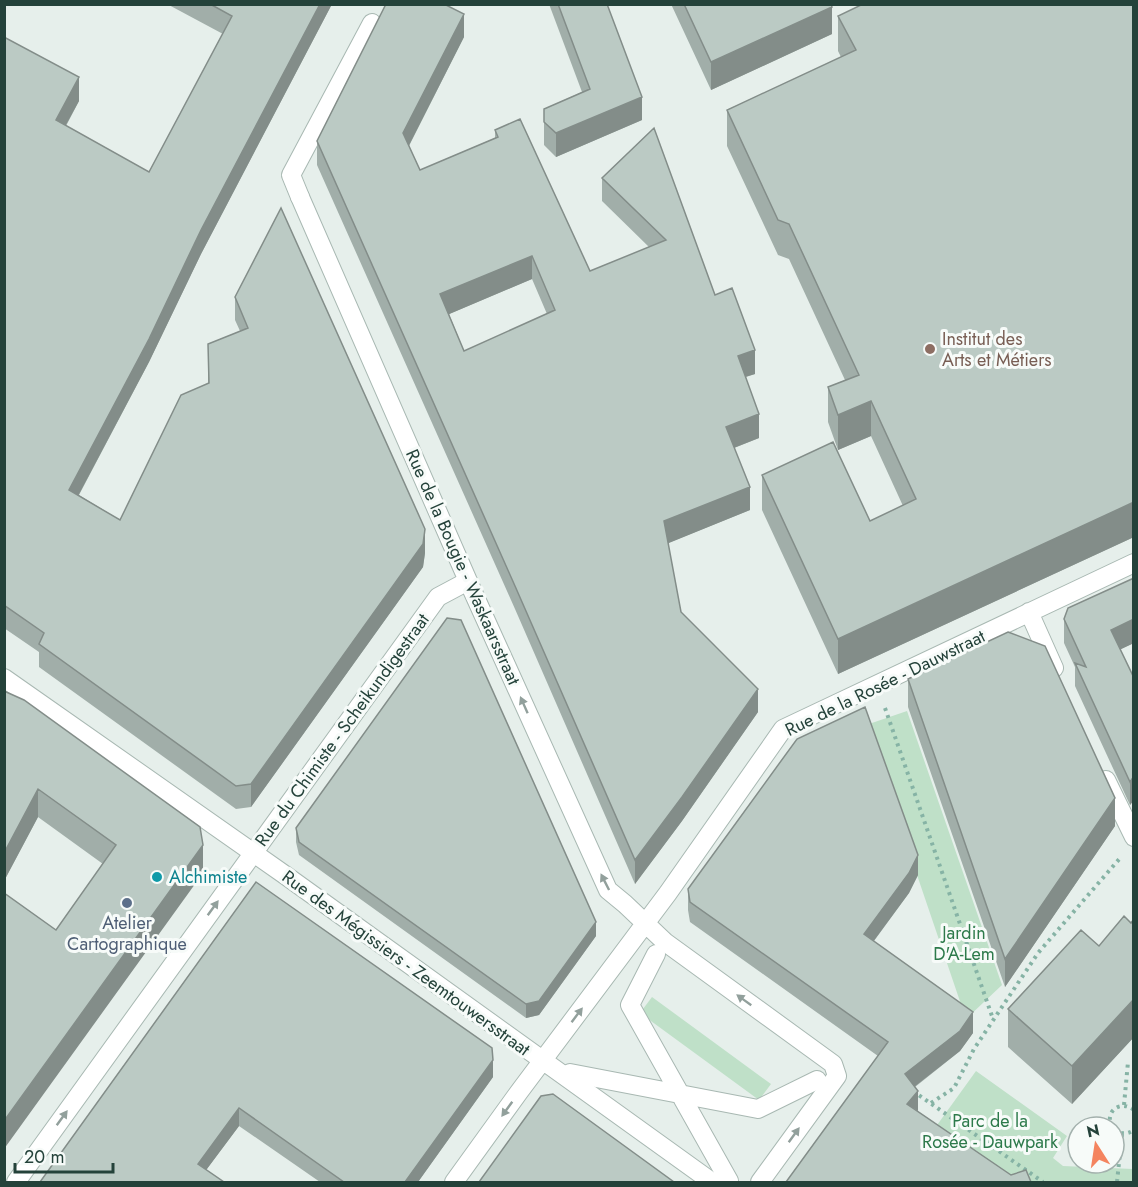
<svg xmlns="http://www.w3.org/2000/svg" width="1138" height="1187" viewBox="0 0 1138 1187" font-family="Jost,sans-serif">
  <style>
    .green { fill: #bfe0c8 }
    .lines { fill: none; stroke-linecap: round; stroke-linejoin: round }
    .service-casing { stroke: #a8b8b2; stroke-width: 20 }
    .pedestrian-casing { stroke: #a8b8b2; stroke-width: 20 }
    .minor-casing { stroke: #a8b8b2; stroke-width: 20 }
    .path { stroke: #86b3a5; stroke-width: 4; stroke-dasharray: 3 4.5; stroke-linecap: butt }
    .service { stroke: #fff; stroke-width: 18 }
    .pedestrian { stroke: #fff; stroke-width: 18 }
    .minor { stroke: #fff; stroke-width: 18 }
    .wall { fill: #a1aea9; fill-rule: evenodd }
    .shaded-wall { fill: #838d89 }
    .building { fill: #bbcac4; stroke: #838d89; stroke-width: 1.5; fill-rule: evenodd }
    .oneway { fill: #92a09c }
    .education-dot { fill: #8d6e63; stroke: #f7fbf9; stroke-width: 2 }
    .culture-dot { fill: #0f9aa8; stroke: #f7fbf9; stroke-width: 2 }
    .service-dot { fill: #5c6f8a; stroke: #f7fbf9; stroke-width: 2 }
    .labels { text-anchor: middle; stroke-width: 6; stroke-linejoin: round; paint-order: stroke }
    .education-label { font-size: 18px; fill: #785e54; stroke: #f7fbf9; text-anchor: start }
    .street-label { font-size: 18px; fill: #24423a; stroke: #f7fbf9 }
    .culture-label { font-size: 18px; fill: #0d838f; stroke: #f7fbf9; text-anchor: start }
    .service-label { font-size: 18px; fill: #4e5e75; stroke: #f7fbf9 }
    .park-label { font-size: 18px; fill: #2d7a4b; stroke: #f7fbf9 }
  </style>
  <rect width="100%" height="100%" fill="#e6efeb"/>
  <!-- green -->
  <path class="green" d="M 907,711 L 1002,985 L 966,1019 L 866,725 Z
    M 652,997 L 771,1084 L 759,1100 L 640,1013 Z
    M 976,1071 L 1067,1136 L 1053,1158 L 1063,1166 L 1133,1169 L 1133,1182 L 992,1182 L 927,1139 Z"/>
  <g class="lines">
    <!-- service casing -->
    <g class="service-casing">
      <path id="service" d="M 300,197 L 291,175 L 372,23"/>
    </g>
    <!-- pedestrian casing -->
    <g class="pedestrian-casing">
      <path id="pedestrian" d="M 656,954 L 630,1005 L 729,1181
        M 570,1073 L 758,1109 L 817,1080"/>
    </g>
    <!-- minor casing -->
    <g class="minor-casing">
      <path id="minor" d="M 300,197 L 468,581 L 608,890 L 625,904 L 665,942 L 833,1064 L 837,1076 L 760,1182
        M 1029,612 L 1054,668
        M 4,678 L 285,875 L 712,1182
        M 1106,780 L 1134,837
        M 16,1182 L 438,597 L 468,581
        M 454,1182 L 519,1092 L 668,893 L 783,729 L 1134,563"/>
    </g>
    <!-- path -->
    <path class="path" d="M 885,708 L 993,1019
      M 913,1091 L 1043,1182
      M 931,1103 L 954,1088 L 974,1049 L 1038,953 L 1121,857
      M 1124,1105 L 1128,1062
      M 1112,1127 C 1104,1112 1120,1099 1134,1110
      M 1114,1130 C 1122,1134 1126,1135 1134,1130
      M 1117,1182 L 1122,1134"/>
    <!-- service -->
    <use href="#service" class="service"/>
    <!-- pedestrian -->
    <use href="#pedestrian" class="pedestrian"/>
    <!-- minor -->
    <use href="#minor" class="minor"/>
  </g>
  <!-- wall -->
  <path class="wall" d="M 167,4 L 332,4 L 201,254 L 149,362 L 79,495 L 120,520 L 208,384 L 208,344 L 240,331 L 235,320 L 235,297 L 425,553 L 423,567 L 251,807 L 236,809 L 39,667 L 39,652 L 4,628 L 4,37 L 79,101 L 66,126 L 149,172 L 223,34 Z
    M 386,4 L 447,4 L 446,6 L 464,37 L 409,146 L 420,170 L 495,138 L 495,130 L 590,271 L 649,247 L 602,201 L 602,178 L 654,128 L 715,295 L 755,374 L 746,377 L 759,438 L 734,448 L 750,510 L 668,543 L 681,612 L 758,712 L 682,821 L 635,884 L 515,609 L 317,165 L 317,141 ZM 532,279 L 547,314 L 464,351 L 449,314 Z
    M 549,4 L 607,4 L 642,120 L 556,157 L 544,145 L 544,109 L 582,92 Z
    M 671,4 L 831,4 L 832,34 L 711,90 Z
    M 838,16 L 1134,537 L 838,674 L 762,510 L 762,475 L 870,521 L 903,506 L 871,436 L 838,450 L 828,422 L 828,387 L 845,380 L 789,259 L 778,255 L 727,146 L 727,110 L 841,57 L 838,51 Z
    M 1134,578 L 1134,643 L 1120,649 L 1134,678 L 1134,800 L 1130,805 L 1075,686 L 1075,667 L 1064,643 L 1064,619 Z
    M 908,679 L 1115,826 L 1005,987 L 908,707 Z
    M 4,691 L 203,873 L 56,930 L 103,864 L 38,817 L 4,881 Z
    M 296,828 L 596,936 L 539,1015 L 526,1018 L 299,855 L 296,842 Z
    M 918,875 L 909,893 L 874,941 L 973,1033 L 960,1051 L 915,1087 L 918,1112 L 1011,1175 L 1031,1182 L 786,1182 L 878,1056 L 690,922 L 688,910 L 688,889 Z
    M 256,882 L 493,1077 L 418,1182 L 320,1182 L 239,1126 L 206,1170 L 40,1182 Z
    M 1134,919 L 1134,1037 L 1072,1104 L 1008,1047 L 1008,1009 L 1099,946 L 1131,923 Z"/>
  <!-- shaded-wall -->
  <path class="shaded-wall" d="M 320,4 L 332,4 L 201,254 L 149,362 L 69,513 L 69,490 L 201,230 Z
    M 832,7 L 832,34 L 711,90 L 711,62 Z
    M 464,14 L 464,37 L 403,157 L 403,133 Z
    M 79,77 L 79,101 L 56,143 L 56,120 Z
    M 642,97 L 642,120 L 556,157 L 556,133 Z
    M 532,256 L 532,279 L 440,318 L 440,294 Z
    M 755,350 L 755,374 L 738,379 L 738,356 Z
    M 871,401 L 871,436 L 838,450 L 838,415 Z
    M 759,414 L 759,438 L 726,451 L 726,427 Z
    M 750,487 L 750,510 L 664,545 L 664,521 Z
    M 1134,502 L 1134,537 L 838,674 L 838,639 Z
    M 425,529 L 425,553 L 423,567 L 251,807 L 251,784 Z
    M 1134,619 L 1134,643 L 1111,654 L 1111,630 Z
    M 758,689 L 758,712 L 682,821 L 635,884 L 635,860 Z
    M 1134,776 L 1134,800 L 1130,805 L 1130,782 Z
    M 38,789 L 38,817 L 4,881 L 4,853 Z
    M 1115,798 L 1115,826 L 1005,987 L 1005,959 Z
    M 203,845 L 203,873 L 4,1149 L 4,1121 Z
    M 918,855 L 918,875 L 909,893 L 864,954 L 864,934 Z
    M 596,922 L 596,936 L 539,1015 L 526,1018 L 526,1004 Z
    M 1134,999 L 1134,1037 L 1072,1104 L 1072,1066 Z
    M 973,1012 L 973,1033 L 960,1051 L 905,1094 L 905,1074 Z
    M 493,1060 L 493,1077 L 418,1182 L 405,1182 Z
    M 918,1091 L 918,1111 L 907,1104 Z
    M 239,1108 L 239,1126 L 198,1181 L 198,1164 Z"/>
  <!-- building -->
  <path class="building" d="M 210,4 L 320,4 L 201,230 L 149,339 L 69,490 L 120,520 L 181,395 L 209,383 L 208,344 L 248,328 L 235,297 L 281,208 L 425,529 L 423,544 L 251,784 L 236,786 L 39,644 L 44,633 L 4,605 L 4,37 L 79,77 L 56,120 L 149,172 L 232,16 Z
    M 386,4 L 444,4 L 464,14 L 403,133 L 420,170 L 498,137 L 495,130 L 520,119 L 590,271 L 666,240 L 602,178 L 654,128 L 715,295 L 732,288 L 755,350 L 738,356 L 759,414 L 726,427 L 750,487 L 664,521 L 681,612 L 758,689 L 682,797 L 635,860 L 515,586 L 317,141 ZM 532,256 L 555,310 L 464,351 L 440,294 Z
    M 558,4 L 607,4 L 642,97 L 556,133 L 544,122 L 544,109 L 590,89 Z
    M 684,4 L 831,4 L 832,7 L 711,62 Z
    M 863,4 L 1134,4 L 1134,502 L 838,639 L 762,475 L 833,442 L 870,521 L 916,499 L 871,401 L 838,415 L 828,387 L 859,375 L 789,224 L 778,220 L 727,110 L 856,50 L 838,16 Z
    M 1134,578 L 1134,619 L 1111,630 L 1134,678 L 1134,776 L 1130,782 L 1075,663 L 1086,667 L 1064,619 L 1068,608 Z
    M 447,618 L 461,620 L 596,922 L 539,1001 L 526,1004 L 299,842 L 296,828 Z
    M 1008,632 L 1045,646 L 1115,798 L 1005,959 L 908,679 Z
    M 4,691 L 24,700 L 200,827 L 203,845 L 4,1121 L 4,893 L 56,930 L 116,845 L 38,789 L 4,853 Z
    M 865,707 L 918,855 L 909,873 L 864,934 L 973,1012 L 960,1031 L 905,1074 L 918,1091 L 907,1104 L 1011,1175 L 1026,1170 L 1031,1182 L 786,1182 L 888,1042 L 690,902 L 688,889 L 797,739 Z
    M 256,882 L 492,1048 L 493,1060 L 405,1182 L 344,1182 L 239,1108 L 198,1164 L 224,1182 L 40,1182 Z
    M 1124,916 L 1131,923 L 1134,919 L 1134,999 L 1072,1066 L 1008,1009 L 1081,930 L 1099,946 Z
    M 553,1094 L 674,1182 L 479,1182 L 541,1096 Z"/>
  <!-- one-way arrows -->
  <defs><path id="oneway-solid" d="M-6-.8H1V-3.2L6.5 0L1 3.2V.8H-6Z" transform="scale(1.5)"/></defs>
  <g class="oneway">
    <use href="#oneway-solid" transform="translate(524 705) rotate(-114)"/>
    <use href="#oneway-solid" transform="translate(605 882) rotate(-117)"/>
    <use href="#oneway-solid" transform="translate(213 908) rotate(-54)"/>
    <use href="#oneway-solid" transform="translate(744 1000) rotate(-144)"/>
    <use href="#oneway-solid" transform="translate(577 1015) rotate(-53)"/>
    <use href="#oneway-solid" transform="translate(507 1109) rotate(126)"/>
    <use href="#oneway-solid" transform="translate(62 1118) rotate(-54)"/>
    <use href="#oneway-solid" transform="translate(794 1135) rotate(-54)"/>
  </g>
  <!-- markers -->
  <circle class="education-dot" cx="930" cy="349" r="6"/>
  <circle class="culture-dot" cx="157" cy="877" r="6"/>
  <circle class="service-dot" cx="127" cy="903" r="6"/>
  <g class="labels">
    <!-- education labels -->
    <g class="education-label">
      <text x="942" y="345">Institut des<tspan x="942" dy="21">Arts et Métiers</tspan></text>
    </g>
    <!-- street labels -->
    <g class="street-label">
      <text transform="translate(463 567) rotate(66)" y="6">Rue de la Bougie - Waskaarsstraat</text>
      <text transform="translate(885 683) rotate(-26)" y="6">Rue de la Rosée - Dauwstraat</text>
      <text transform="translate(342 730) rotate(-54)" y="6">Rue du Chimiste - Scheikundigestraat</text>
      <text transform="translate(406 963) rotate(36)" y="6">Rue des Mégissiers - Zeemtouwersstraat</text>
    </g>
    <!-- culture labels -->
    <g class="culture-label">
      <text x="169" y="883">Alchimiste</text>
    </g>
    <!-- service labels -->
    <g class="service-label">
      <text x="127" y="929">Atelier<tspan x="127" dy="21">Cartographique</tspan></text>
    </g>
    <!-- park labels -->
    <g class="park-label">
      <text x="964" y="939">Jardin<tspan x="964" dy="21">D'A-Lem</tspan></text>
      <text x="990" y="1127">Parc de la<tspan x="990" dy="21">Rosée - Dauwpark</tspan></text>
    </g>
  </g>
  <!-- border -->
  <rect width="1138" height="1187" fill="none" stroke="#24423a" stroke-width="12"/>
  <!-- north arrow -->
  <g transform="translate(1096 1145) rotate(348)"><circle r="28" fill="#f7fbf9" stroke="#a3b1ad" stroke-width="1.5"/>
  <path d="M0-4.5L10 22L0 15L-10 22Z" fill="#f4845f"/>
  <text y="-9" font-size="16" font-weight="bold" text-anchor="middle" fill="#24423a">N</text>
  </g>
  <!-- scale -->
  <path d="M15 1163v9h98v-9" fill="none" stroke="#24423a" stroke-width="3"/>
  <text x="24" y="1163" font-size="18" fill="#24423a" stroke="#f7fbf9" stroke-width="4.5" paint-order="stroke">20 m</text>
</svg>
